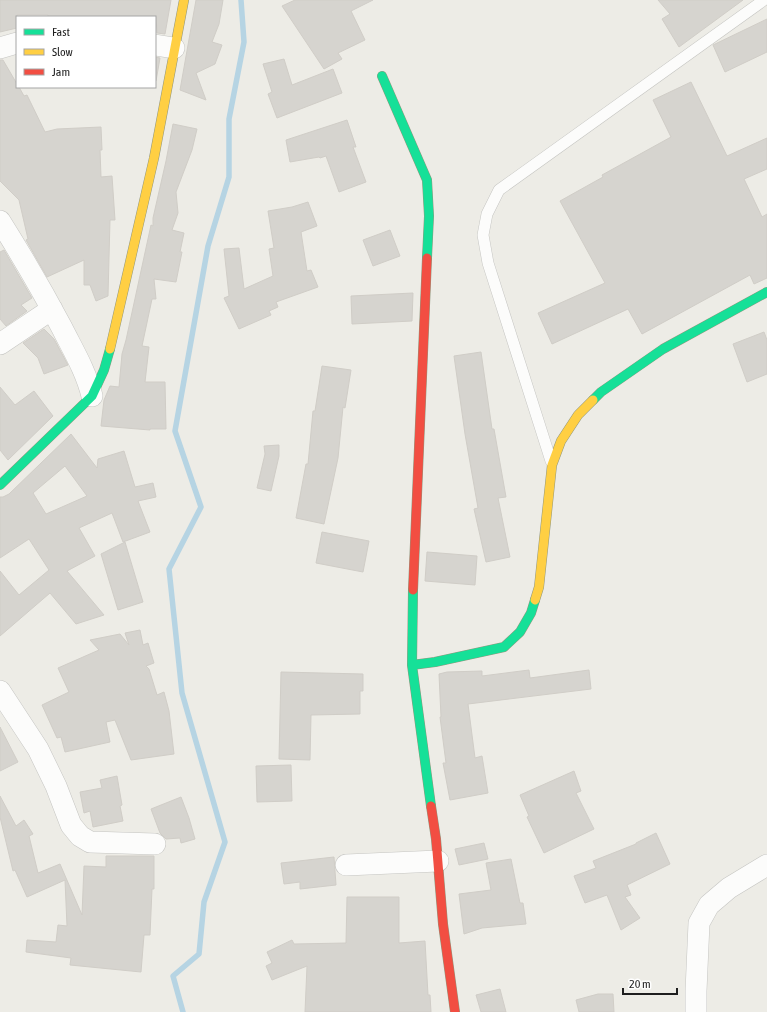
<svg xmlns="http://www.w3.org/2000/svg" width="767" height="1012" viewBox="0 0 767 1012" font-family="'Asap Condensed',sans-serif">
  <style>
    .lines { fill: none; stroke-linecap: round; stroke-linejoin: round }
    .stream { stroke: #b6d4e3; stroke-width: 5.5 }
    .building { fill: #d6d4cf; stroke: #d0cdc7; fill-rule: evenodd }
    .lane-casing { stroke: #c5c5c2; stroke-width: 12 }
    .street-casing { stroke: #c5c5c2; stroke-width: 22 }
    .fast-casing { stroke: #92977e; stroke-width: 10 }
    .slow-casing { stroke: #92977e; stroke-width: 10 }
    .jam-casing { stroke: #92977e; stroke-width: 10 }
    .lane { stroke: #fcfcfb; stroke-width: 11 }
    .street { stroke: #fcfcfb; stroke-width: 21 }
    .fast { stroke: #16e098; stroke-width: 9 }
    .slow { stroke: #ffcf43; stroke-width: 9 }
    .jam { stroke: #f24e42; stroke-width: 9 }
  </style>
  <rect width="100%" height="100%" fill="#edece6"/>
  <g class="lines">
    <!-- stream -->
    <path class="stream" d="M 183,1012 L 173,976 L 199,954 L 204,902 L 225,842 L 182,693 L 169,569 L 201,507 L 175,431 L 208,246 L 229,177 L 229,119 L 244,42 L 241,0"/>
  </g>
  <!-- building -->
  <path class="building" d="M 0,0 L 171,0 L 165,34 L 157,33 L 156,17 L 48,17 L 48,15 L 17,15 L 17,28 L 0,32 Z
    M 196,0 L 223,0 L 219,24 L 212,42 L 222,45 L 215,64 L 196,73 L 206,100 L 180,90 Z
    M 295,0 L 373,0 L 351,11 L 365,40 L 338,53 L 342,59 L 324,69 L 282,6 Z
    M 658,0 L 743,0 L 679,47 L 662,19 L 670,14 Z
    M 767,19 L 767,52 L 725,72 L 713,45 Z
    M 155,57 L 160,58 L 156,81 L 155,80 Z
    M 284,59 L 292,85 L 333,69 L 342,93 L 277,118 L 268,94 L 272,92 L 263,64 Z
    M 0,60 L 3,60 L 17,84 L 17,87 L 19,87 L 24,96 L 27,95 L 45,132 L 57,129 L 101,127 L 102,150 L 100,150 L 101,177 L 112,176 L 115,220 L 110,220 L 108,296 L 96,301 L 90,285 L 84,285 L 84,260 L 47,277 L 26,240 L 28,239 L 19,200 L 0,181 Z
    M 691,82 L 727,156 L 767,138 L 767,169 L 744,179 L 762,217 L 767,214 L 767,278 L 754,284 L 750,275 L 642,334 L 628,309 L 552,344 L 538,313 L 605,283 L 560,201 L 603,177 L 602,175 L 671,137 L 653,100 Z
    M 347,120 L 356,147 L 353,147 L 366,182 L 339,192 L 326,156 L 320,158 L 319,157 L 290,162 L 286,140 Z
    M 173,124 L 197,129 L 192,150 L 176,192 L 178,213 L 172,230 L 184,233 L 180,252 L 182,252 L 176,282 L 154,279 L 156,299 L 152,299 L 142,346 L 149,347 L 145,382 L 165,382 L 166,429 L 150,429 L 150,430 L 101,426 L 104,400 L 110,386 L 119,387 L 122,354 L 126,340 L 151,225 L 153,226 L 153,218 L 166,161 Z
    M 308,202 L 317,226 L 301,232 L 307,271 L 311,270 L 318,287 L 276,302 L 278,307 L 269,311 L 271,315 L 239,329 L 224,298 L 229,296 L 224,249 L 239,248 L 244,289 L 273,276 L 269,249 L 274,248 L 268,211 L 292,207 Z
    M 390,230 L 400,256 L 373,266 L 363,240 Z
    M 4,250 L 32,298 L 21,305 L 27,311 L 6,326 L 0,319 L 0,252 Z
    M 413,293 L 412,321 L 352,324 L 351,296 Z
    M 44,329 L 54,339 L 68,365 L 44,374 L 38,358 L 23,343 Z
    M 764,332 L 767,340 L 767,374 L 747,382 L 733,344 Z
    M 481,352 L 492,429 L 494,429 L 506,497 L 498,498 L 510,557 L 486,562 L 474,509 L 478,508 L 465,434 L 454,356 Z
    M 322,366 L 351,370 L 345,408 L 343,407 L 338,458 L 324,524 L 296,518 L 306,464 L 308,464 L 313,411 L 315,411 Z
    M 0,387 L 15,405 L 34,391 L 53,416 L 8,460 L 0,450 Z
    M 71,434 L 97,468 L 98,459 L 124,451 L 135,487 L 153,483 L 156,497 L 138,501 L 150,532 L 123,542 L 112,513 L 79,528 L 95,556 L 67,571 L 104,615 L 76,624 L 50,593 L 0,636 L 0,571 L 19,595 L 49,570 L 29,539 L 0,558 L 0,497 L 3,497 L 9,494 ZM 65,466 L 87,496 L 46,514 L 33,493 Z
    M 279,445 L 279,456 L 271,491 L 257,488 L 265,454 L 264,446 Z
    M 322,532 L 369,541 L 363,572 L 316,563 Z
    M 125,542 L 143,602 L 118,610 L 101,554 Z
    M 427,552 L 477,556 L 475,585 L 425,581 Z
    M 140,630 L 143,645 L 148,643 L 154,663 L 146,666 L 149,669 L 157,695 L 164,692 L 169,711 L 174,754 L 131,760 L 115,720 L 106,722 L 110,742 L 65,752 L 61,737 L 57,738 L 42,705 L 69,692 L 58,668 L 99,650 L 90,640 L 120,634 L 129,645 L 125,633 Z
    M 529,670 L 530,678 L 589,670 L 591,689 L 468,704 L 475,758 L 482,756 L 488,793 L 450,800 L 443,763 L 446,763 L 440,717 L 441,717 L 439,674 L 447,672 L 482,671 L 482,676 Z
    M 281,672 L 363,674 L 363,691 L 360,691 L 360,714 L 311,715 L 310,760 L 279,759 Z
    M 0,727 L 18,762 L 0,771 Z
    M 291,765 L 292,801 L 257,802 L 256,766 Z
    M 574,771 L 581,791 L 576,793 L 594,829 L 544,853 L 527,817 L 529,816 L 520,795 Z
    M 117,776 L 122,805 L 120,806 L 123,821 L 93,827 L 90,811 L 84,813 L 80,792 L 102,788 L 100,780 Z
    M 0,796 L 16,826 L 24,820 L 33,834 L 29,836 L 38,873 L 60,864 L 82,915 L 84,866 L 106,867 L 106,856 L 154,856 L 154,889 L 152,889 L 150,935 L 144,935 L 141,972 L 70,965 L 71,958 L 26,952 L 27,940 L 56,942 L 58,925 L 67,926 L 65,880 L 27,897 L 15,870 L 13,871 L 0,817 Z
    M 181,797 L 189,818 L 195,839 L 181,843 L 180,838 L 166,839 L 160,833 L 151,809 Z
    M 656,833 L 670,864 L 627,885 L 631,895 L 625,897 L 640,918 L 621,930 L 607,895 L 585,903 L 574,876 L 596,868 L 593,861 L 636,844 L 636,843 Z
    M 484,843 L 488,859 L 459,865 L 455,849 Z
    M 334,857 L 336,885 L 300,889 L 300,882 L 284,884 L 281,863 Z
    M 511,859 L 520,903 L 523,903 L 526,924 L 482,928 L 464,934 L 459,894 L 491,890 L 486,863 Z
    M 347,897 L 399,897 L 399,943 L 425,941 L 428,995 L 430,995 L 431,1012 L 305,1012 L 307,966 L 272,980 L 266,966 L 272,963 L 267,952 L 292,940 L 294,944 L 346,943 Z
    M 500,989 L 506,1012 L 481,1012 L 476,995 Z
    M 598,994 L 613,994 L 614,1012 L 579,1012 L 576,1000 Z"/>
  <g class="lines">
    <!-- lane casing -->
    <g class="lane-casing">
      <path id="lane" d="M 551,461 L 488,263 L 483,235 L 487,214 L 499,190 L 764,0"/>
    </g>
    <!-- street casing -->
    <g class="street-casing">
      <path id="street" d="M 155,45 L 174,48
        M 0,48 L 17,43
        M 0,221 C 22,256 43,292 62,328 C 73,350 86,371 92,396
        M 0,344 L 52,309
        M 0,691 L 38,749 L 56,786 L 71,825 L 80,836 L 90,842 L 155,844
        M 346,865 L 438,861
        M 696,1012 L 696,991 L 699,923 L 709,905 L 729,888 L 767,865"/>
    </g>
    <!-- fast casing -->
    <g class="fast-casing">
      <path id="fast" d="M 382,76 L 427,180 L 429,216 L 427,258
        M 593,400 L 601,392 L 663,349 L 767,292
        M 0,485 L 92,396 L 104,370 L 110,349
        M 412,665 L 413,590
        M 431,806 L 412,665 L 435,662 L 504,647 L 520,632 L 531,613 L 535,600"/>
    </g>
    <!-- slow casing -->
    <g class="slow-casing">
      <path id="slow" d="M 110,349 L 154,158 L 184,0
        M 535,600 L 539,587 L 552,465 L 561,441 L 578,415 L 593,400"/>
    </g>
    <!-- jam casing -->
    <g class="jam-casing">
      <path id="jam" d="M 413,590 L 427,258
        M 431,806 L 436,839 L 443,924 L 455,1012"/>
    </g>
    <!-- lane -->
    <use href="#lane" class="lane"/>
    <!-- street -->
    <use href="#street" class="street"/>
    <!-- fast -->
    <use href="#fast" class="fast"/>
    <!-- slow -->
    <use href="#slow" class="slow"/>
    <!-- jam -->
    <use href="#jam" class="jam"/>
  </g>
  <!-- legend -->
  <rect x="16" y="16" width="140" height="72" fill="#ffffff" stroke="#a5a5a5"/>
  <rect x="24" y="29" width="20" height="6" fill="#16e098" stroke="#a5a5a5"/>
  <text x="52" y="36" font-size="12" fill="#1e1e1e">Fast</text>
  <rect x="24" y="49" width="20" height="6" fill="#ffcf43" stroke="#a5a5a5"/>
  <text x="52" y="56" font-size="12" fill="#1e1e1e">Slow</text>
  <rect x="24" y="69" width="20" height="6" fill="#f24e42" stroke="#a5a5a5"/>
  <text x="52" y="76" font-size="12" fill="#1e1e1e">Jam</text>
  <!-- scale -->
  <path d="M623 988v6h54v-6" fill="none" stroke="#1e1e1e" stroke-width="2"/>
  <text x="629" y="988" font-size="12" fill="#1e1e1e" stroke="#ffffff" stroke-width="3" paint-order="stroke">20 m</text>
</svg>
